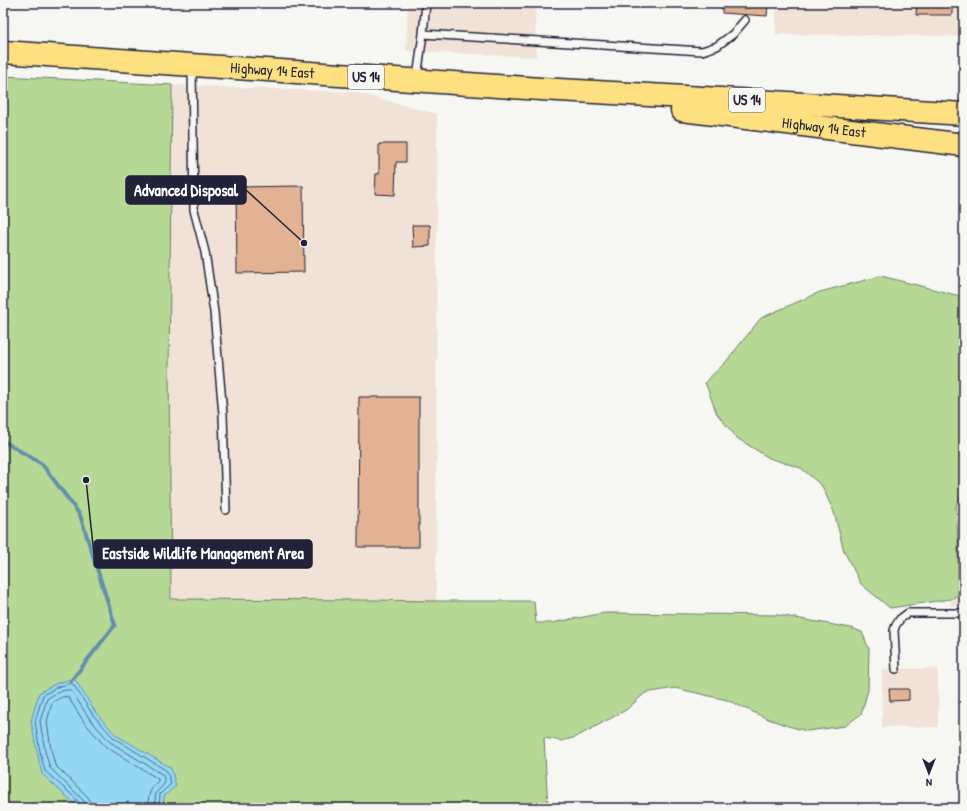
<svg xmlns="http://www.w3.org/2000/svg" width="967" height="811" viewBox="0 0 967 811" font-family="'Patrick Hand',sans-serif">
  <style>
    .built { fill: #f0e2d6 }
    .green { fill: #b5d994; stroke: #6c7e68 }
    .water { fill: #93d7f5; stroke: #668fab }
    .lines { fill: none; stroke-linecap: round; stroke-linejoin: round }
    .shore { stroke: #4f6a85; stroke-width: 1 }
    .stream { stroke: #668fab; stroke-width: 4 }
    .building { fill: #e2b293; stroke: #22223b }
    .lane-casing { stroke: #22223b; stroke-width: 10 }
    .primary-casing { stroke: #22223b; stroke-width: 25 }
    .lane { stroke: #f6f6f2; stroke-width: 7 }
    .primary { stroke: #fde080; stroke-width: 22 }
    .labels { text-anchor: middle; stroke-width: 3; stroke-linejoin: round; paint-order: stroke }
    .shield { fill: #f6f6f2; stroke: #626272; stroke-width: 1 }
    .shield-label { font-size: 14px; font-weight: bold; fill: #22223b }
    .street-label { font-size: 15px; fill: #22223b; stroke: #f6f6f2 }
    .leader { fill: none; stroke: #22223b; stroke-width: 1.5 }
    .callout-dot { fill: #22223b; stroke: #f6f6f2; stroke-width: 1.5 }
    .callout { fill: #22223b; stroke: #22223b; stroke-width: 1.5 }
    .callout-label { font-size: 16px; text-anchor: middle; font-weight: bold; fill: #fff }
  </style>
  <rect width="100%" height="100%" fill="#f6f6f2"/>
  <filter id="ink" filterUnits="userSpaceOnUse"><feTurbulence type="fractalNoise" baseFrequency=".025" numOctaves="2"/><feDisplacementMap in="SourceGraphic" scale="8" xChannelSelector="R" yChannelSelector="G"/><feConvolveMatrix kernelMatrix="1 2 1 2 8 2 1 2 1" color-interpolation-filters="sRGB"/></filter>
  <g filter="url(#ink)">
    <!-- built -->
    <path class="built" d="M 408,3 L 535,3 L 536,57 L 406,51 Z
      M 776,3 L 964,3 L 964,36 L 776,34 Z
      M 172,85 L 354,92 L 437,114 L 436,601 L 369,600 L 171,599 L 169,373 Z
      M 951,449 L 964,455 L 964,606 L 951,606 Z
      M 882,669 L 938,669 L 938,727 L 882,727 Z"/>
    <!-- green -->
    <path class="green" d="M 3,76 L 172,85 L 169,373 L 171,599 L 369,600 L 436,601 L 534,601 L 536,623 L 551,623 L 605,613 L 778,615 L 851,628 L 862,632 L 869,649 L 868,690 L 861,714 L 845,726 L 807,731 L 788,726 L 766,718 L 727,700 L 675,688 L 645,693 L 626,710 L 576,737 L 562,741 L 544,738 L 548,808 L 3,808 Z
      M 881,276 L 964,297 L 964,494 L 962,494 L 956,506 L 958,543 L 958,595 L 951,599 L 890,608 L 861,584 L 844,551 L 834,512 L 822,486 L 801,468 L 769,458 L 737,438 L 717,414 L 705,382 L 725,363 L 761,318 L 820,292 Z"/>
    <!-- water -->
    <path class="water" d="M 3,306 L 7,309 L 8,321 L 3,336 Z
      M 74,678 L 96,713 L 116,735 L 171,768 L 176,786 L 164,796 L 163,808 L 79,808 L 42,774 L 37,752 L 31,721 L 39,693 L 55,684 Z"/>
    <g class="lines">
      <!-- shore -->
      <path class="shore" d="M 81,808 L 80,804 L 74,797 L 45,771 L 40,752 L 35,721 L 43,695 L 57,687 L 71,683 L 73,684 L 93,715 L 114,738 L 167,771 L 171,784 L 160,794 L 159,808
        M 86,808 L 86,804 L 83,800 L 50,768 L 45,751 L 40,721 L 47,699 C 54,694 62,689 71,690 L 89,718 L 110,742 L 163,775 L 165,783 L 156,793 L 154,808
        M 92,808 L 91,802 L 88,797 L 55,765 L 51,749 L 47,722 L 52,703 C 56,700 63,695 68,697 L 84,722 L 106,747 L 158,779 L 158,781 C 149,790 148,796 148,808"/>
      <!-- stream -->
      <path class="stream" d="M 3,441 L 42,464 L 80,515 L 115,625 L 71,681"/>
    </g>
    <!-- building -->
    <path class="building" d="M 722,3 L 768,3 L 767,16 L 722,13 Z
      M 917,3 L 952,3 L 952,15 L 916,15 Z
      M 379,144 L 406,144 L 406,162 L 396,162 L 395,195 L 375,194 L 376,174 L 379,174 Z
      M 303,186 L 304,272 L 237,273 L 236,187 Z
      M 412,225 L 430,225 L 430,246 L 413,247 Z
      M 359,397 L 419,397 L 419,547 L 358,547 Z
      M 889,689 L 909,689 L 909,700 L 890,701 Z"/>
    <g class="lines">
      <!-- lane casing -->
      <g class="lane-casing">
        <path id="lane" d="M 423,34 L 702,51 L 717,46 L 733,34 L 745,20
          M 192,68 L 194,210 L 205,252 L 214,312 L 223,414 L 226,510
          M 417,78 L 423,34 L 426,3
          M 896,669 L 894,630 L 896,625 L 900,619 L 908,613 L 964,613"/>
      </g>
      <!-- primary casing -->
      <g class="primary-casing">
        <g id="primary">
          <path id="s1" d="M 3,52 L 339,75 L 541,89 L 757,101 L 964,114"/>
          <path id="s2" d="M 682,110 L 964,145"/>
        </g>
      </g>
      <!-- lane -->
      <use href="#lane" class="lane"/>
      <!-- primary -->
      <use href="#primary" class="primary"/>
    </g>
  </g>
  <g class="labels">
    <!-- shield labels -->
    <g class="shield">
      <rect x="348" y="65" width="36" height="24" rx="3"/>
      <rect x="729" y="88" width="36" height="24" rx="3"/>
    </g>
    <g class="shield-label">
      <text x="366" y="82">US 14</text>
      <text x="747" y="105">US 14</text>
    </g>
    <!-- street labels -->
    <g class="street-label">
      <text dy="5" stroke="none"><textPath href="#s1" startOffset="270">Highway 14 East</textPath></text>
      <text dy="5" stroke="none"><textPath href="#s2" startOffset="143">Highway 14 East</textPath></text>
    </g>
  </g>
  <!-- callouts -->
  <path class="leader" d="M304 243L246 190M86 480L94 554"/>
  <g class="callout-dot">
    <circle cx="304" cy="243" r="4"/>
    <circle cx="86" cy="480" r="4"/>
  </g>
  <g class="callout">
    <rect x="126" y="176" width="120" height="28" rx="4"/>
    <rect x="94" y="540" width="218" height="28" rx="4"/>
  </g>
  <g class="callout-label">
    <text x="186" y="196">Advanced Disposal</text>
    <text x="203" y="559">Eastside Wildlife Management Area</text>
  </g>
  <!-- margin -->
  <rect width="967" height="811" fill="none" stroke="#f6f6f2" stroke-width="16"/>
  <rect x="8" y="8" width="951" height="795" fill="none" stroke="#22223b" stroke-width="1.5" filter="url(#ink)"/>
  <!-- north arrow -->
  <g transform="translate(929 773) rotate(180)" stroke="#f6f6f2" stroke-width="3" paint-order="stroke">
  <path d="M0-3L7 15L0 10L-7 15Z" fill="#22223b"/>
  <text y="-6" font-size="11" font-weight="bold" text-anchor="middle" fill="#22223b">N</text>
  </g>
</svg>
